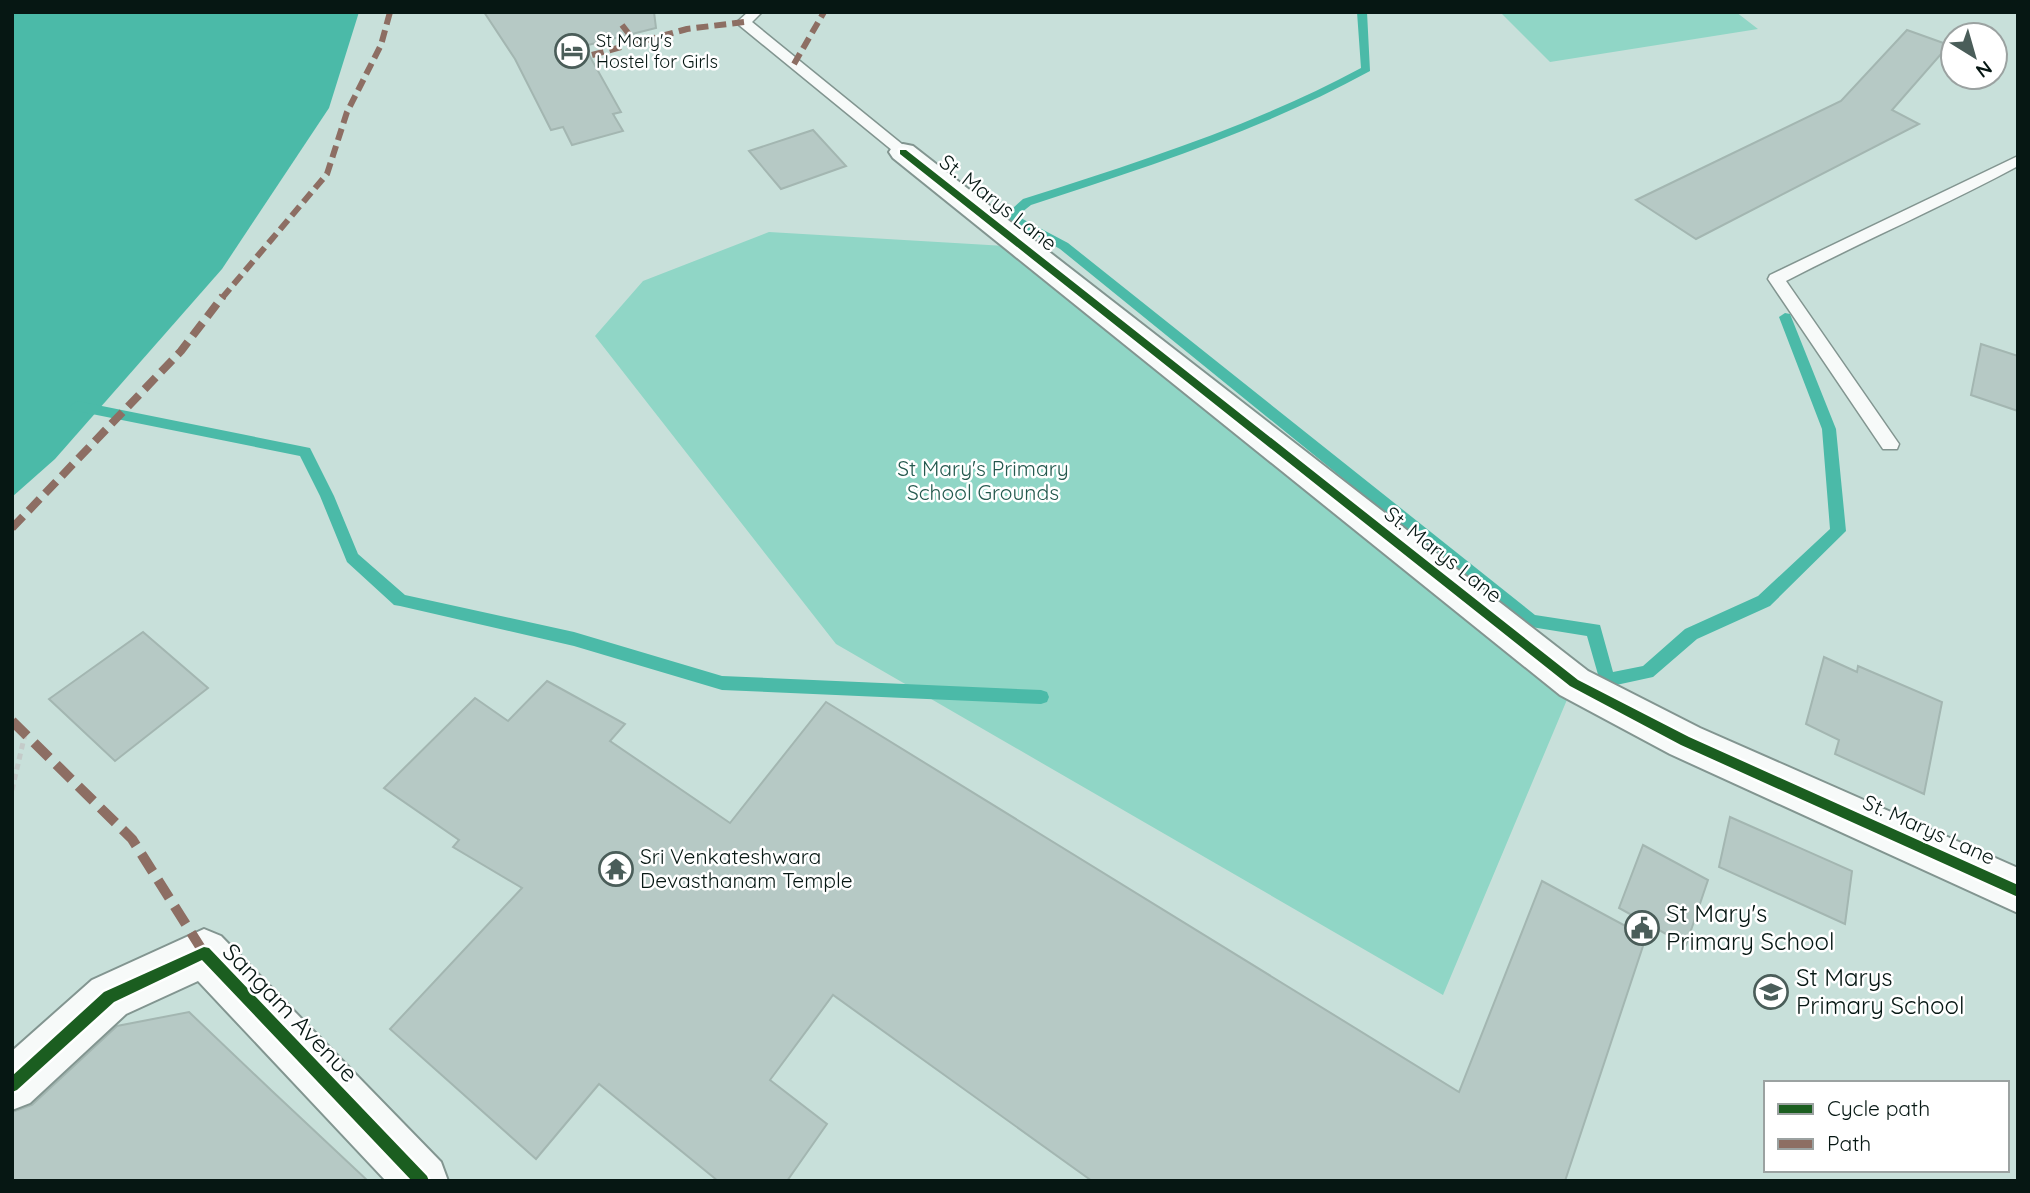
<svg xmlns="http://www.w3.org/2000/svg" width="2030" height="1193" viewBox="0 0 2030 1193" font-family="Quicksand,sans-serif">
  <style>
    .green { fill: #90d6c6 }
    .water { fill: #4bbaa8 }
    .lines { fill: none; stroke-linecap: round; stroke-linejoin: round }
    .stream { fill: #4bbaa8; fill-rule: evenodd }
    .building { fill: #b6c9c5; stroke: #a3b6b1; stroke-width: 2 }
    .service-casing { stroke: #829590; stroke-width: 3 }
    .minor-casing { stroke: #829590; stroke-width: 4 }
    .path { stroke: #c4cbc9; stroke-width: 5; stroke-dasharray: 6 4.5; stroke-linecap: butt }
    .service { fill: #f7faf9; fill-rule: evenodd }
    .minor { fill: #f7faf9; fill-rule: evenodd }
    .quiet-far2 { stroke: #8d6e63; stroke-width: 6; stroke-dasharray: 12 6; stroke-linecap: butt }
    .quiet-far1 { stroke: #8d6e63; stroke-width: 8; stroke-dasharray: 16 8; stroke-linecap: butt }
    .quiet { stroke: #8d6e63; stroke-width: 10; stroke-dasharray: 21 10; stroke-linecap: butt }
    .cycleway-casing { stroke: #fff; stroke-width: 5 }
    .cycleway { fill: #1b5e20; fill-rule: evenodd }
    .labels { text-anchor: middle; stroke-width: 5; stroke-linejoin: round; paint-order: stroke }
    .far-poi-label { font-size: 18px; fill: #061713; stroke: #fff; text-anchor: start }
    .street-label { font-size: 21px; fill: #061713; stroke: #fff }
    .park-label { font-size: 21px; fill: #24594e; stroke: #fff }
    .poi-label { font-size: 21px; fill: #061713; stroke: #fff; text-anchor: start }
    .near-poi-label { font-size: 24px; fill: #061713; stroke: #fff; text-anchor: start }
    .near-street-label { font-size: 24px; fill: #061713; stroke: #fff }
  </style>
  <rect width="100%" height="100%" fill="#c8e0da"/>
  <!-- green -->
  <path class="green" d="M 1500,12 L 1736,12 L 1758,29 L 1550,62 Z
    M 769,232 L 1037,248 L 1574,683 L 1443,995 L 836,644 L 595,336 L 643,281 Z"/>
  <!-- water -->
  <path class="water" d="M 12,12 L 359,12 L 329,108 L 222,269 L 55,459 L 12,497 Z"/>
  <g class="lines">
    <!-- stream -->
    <path class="stream" d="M 1357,12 L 1367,12 L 1370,71 C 1262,130 1147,167 1031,205 L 1017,216 L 1068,243 L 1535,615 L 1600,625 L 1613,672 L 1643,666 L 1685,629 L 1758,596 L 1830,529 L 1822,429 L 1779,317 L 1785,313 L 1790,314 L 1836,429 L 1846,531 L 1770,606 L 1697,639 L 1653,677 L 1607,687 L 1601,685 L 1587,636 L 1525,626 L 1060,249 L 1003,217 L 1023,199 C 1139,162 1253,126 1361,68 Z
      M 77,401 L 310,448 L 334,496 L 358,554 L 405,595 L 574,632 L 722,676 L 1041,690 L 1047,692 L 1049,697 L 1047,702 L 1041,704 L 722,690 L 574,646 L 400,606 L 394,605 L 347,562 L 320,496 L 300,456 L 72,410 L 70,406 Z"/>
  </g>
  <!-- building -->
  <path class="building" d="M 484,12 L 654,12 L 656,28 L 584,46 L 621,112 L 613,114 L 623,131 L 572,145 L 563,127 L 551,130 L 515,59 Z
    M 1907,30 L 1949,45 L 1892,110 L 1919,124 L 1696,239 L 1636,200 L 1841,101 Z
    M 813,130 L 846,166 L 781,189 L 749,151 Z
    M 1981,344 L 2018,356 L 2018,411 L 1971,395 Z
    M 143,632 L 208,688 L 115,761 L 49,699 Z
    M 1824,657 L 1857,672 L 1858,666 L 1942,702 L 1924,794 L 1835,754 L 1839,740 L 1806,724 Z
    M 547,681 L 625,724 L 610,741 L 730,823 L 826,702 L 1459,1092 L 1542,881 L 1646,937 L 1565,1181 L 1092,1181 L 833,995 L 770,1080 L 827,1124 L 787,1181 L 718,1181 L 599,1084 L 536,1159 L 390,1029 L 522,888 L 453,847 L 459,840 L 384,788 L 475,698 L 508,721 Z
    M 1730,817 L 1852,871 L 1845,924 L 1719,867 Z
    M 1643,845 L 1708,880 L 1686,945 L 1619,908 Z
    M 189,1012 L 272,1091 L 368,1181 L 12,1181 L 12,1112 L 32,1105 L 117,1026 Z"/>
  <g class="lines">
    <!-- service casing -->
    <g class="service-casing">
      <path id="service" d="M 748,12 L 762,12 L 752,22 L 908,149 L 911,152 L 908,155 L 898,155 L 739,25 L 737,22 Z
        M 2018,156 L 2018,166 C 1942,207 1863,241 1786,281 L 1899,444 L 1897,449 L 1883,449 L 1768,279 L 1770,275 Z"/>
    </g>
    <!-- minor casing -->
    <g class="minor-casing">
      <path id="minor" d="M 903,144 L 913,146 L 1588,671 L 1700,728 L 2018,868 L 2018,913 L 1670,754 L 1560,695 L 893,158 L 889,152 L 893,146 Z
        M 204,929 L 221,936 L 441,1162 L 448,1181 L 386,1181 L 198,981 L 126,1014 L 30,1103 L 12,1110 L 12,1051 L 92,980 Z"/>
    </g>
    <!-- path -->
    <path class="path" d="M 12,790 L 25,734"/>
    <!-- service -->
    <use href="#service" class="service"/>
    <!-- minor -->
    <use href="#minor" class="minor"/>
    <!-- quiet-far2 -->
    <path class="quiet-far2" d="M 622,25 L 635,42
      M 592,55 L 687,29 L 744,22
      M 794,64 L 824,12
      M 222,298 L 327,174 L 347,112 L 381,45 L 390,12"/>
    <!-- quiet-far1 -->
    <path class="quiet-far1" d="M 12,528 L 181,351 L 223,296"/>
    <!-- quiet -->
    <path class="quiet" d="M 12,721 L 132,839 L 204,953"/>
    <!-- cycleway casing -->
    <g class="cycleway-casing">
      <path id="cycleway" d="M 900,150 L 906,150 L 1578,680 L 1689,737 L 2018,885 L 2018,897 L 1681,745 L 1570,686 L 900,154 Z
        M 204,947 L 209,948 L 427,1176 L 429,1181 L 412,1181 L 202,960 L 114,1002 L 17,1090 L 12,1092 L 12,1076 L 104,992 Z"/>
    </g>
    <!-- cycleway -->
    <use href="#cycleway" class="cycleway"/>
  </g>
  <!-- icons -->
  <defs>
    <g id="hotel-ring" transform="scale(1.75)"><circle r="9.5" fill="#fff" stroke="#4a5d59" stroke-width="1.5"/><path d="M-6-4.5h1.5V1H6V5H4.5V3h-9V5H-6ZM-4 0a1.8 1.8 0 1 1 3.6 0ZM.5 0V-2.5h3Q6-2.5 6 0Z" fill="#4a5d59"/></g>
    <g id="temple-ring" transform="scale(1.75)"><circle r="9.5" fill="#fff" stroke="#4a5d59" stroke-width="1.5"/><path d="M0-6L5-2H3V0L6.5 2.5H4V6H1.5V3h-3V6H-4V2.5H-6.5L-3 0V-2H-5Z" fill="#4a5d59"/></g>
    <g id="civic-ring" transform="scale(1.75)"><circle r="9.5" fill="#fff" stroke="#4a5d59" stroke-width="1.5"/><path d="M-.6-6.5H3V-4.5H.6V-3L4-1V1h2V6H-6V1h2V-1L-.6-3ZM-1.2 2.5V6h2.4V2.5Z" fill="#4a5d59"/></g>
    <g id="school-ring" transform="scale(1.75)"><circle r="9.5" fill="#fff" stroke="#4a5d59" stroke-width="1.5"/><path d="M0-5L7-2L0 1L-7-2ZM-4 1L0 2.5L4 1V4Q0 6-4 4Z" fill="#4a5d59"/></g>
  </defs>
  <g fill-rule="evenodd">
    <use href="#hotel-ring" x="572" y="51"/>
    <use href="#temple-ring" x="616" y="869"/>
    <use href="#civic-ring" x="1642" y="928"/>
    <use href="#school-ring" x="1771" y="992"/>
  </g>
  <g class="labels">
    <!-- far-poi labels -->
    <g class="far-poi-label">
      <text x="596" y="47">St Mary's<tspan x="596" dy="21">Hostel for Girls</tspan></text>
    </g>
    <!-- street labels -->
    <g class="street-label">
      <text transform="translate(998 203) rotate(38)" y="7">St. Marys Lane</text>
      <text transform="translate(1443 555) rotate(38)" y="7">St. Marys Lane</text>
      <text transform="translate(1929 830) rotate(24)" y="7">St. Marys Lane</text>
    </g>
    <!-- park labels -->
    <g class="park-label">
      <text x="983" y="476">St Mary's Primary<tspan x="983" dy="24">School Grounds</tspan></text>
    </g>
    <!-- poi labels -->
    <g class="poi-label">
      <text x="640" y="864">Sri Venkateshwara<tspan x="640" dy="24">Devasthanam Temple</tspan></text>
    </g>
    <!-- near-poi labels -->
    <g class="near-poi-label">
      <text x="1666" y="922">St Mary's<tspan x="1666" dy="28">Primary School</tspan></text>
      <text x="1796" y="986">St Marys<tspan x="1796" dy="28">Primary School</tspan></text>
    </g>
    <!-- near-street labels -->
    <g class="near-street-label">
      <text transform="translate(290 1013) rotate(46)" y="8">Sangam Avenue</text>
    </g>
  </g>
  <!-- border -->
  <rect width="2030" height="1193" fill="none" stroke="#061713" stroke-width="28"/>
  <!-- legend -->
  <rect x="1764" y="1081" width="245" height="91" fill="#ffffff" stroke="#9ba2a1" stroke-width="2"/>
  <rect x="1778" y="1104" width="35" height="10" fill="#1b5e20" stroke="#9ba2a1" stroke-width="2"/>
  <text x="1827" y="1116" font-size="21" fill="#061713">Cycle path</text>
  <rect x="1778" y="1139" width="35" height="10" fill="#8d6e63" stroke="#9ba2a1" stroke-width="2"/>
  <text x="1827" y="1151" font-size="21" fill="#061713">Path</text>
  <!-- north arrow -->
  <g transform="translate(1974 56) rotate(143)"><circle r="33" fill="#ffffff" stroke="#9ba2a1" stroke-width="2"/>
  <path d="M0-5L12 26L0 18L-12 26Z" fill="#4a5d59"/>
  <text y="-10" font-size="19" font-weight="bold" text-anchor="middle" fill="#061713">N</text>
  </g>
</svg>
